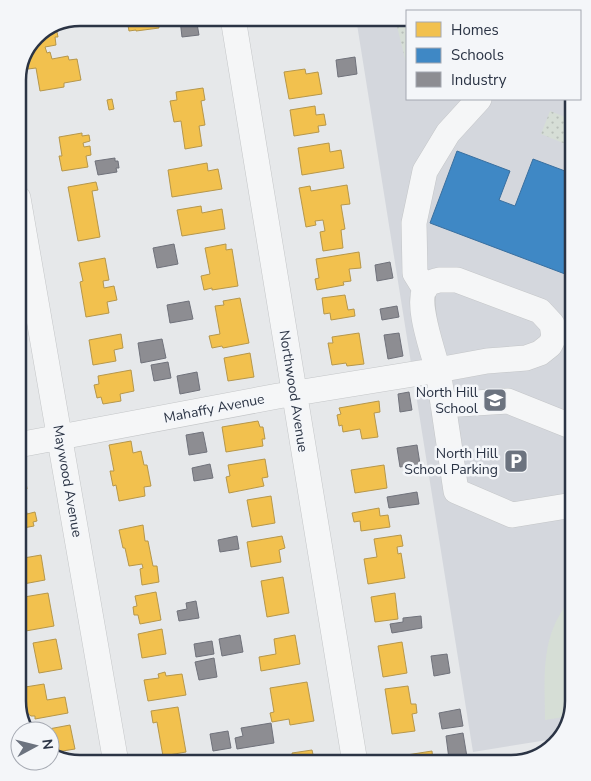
<svg xmlns="http://www.w3.org/2000/svg" width="591" height="781" viewBox="0 0 591 781" font-family="'Nunito Sans',sans-serif">
  <style>
    .built { fill: #d4d7dd }
    .park { fill: url(#park-dots) }
    .pitch { fill: #d6ded6 }
    .homes { fill: #f2c14e; stroke: #b6974b }
    .schools { fill: #3f88c5; stroke: #396f9f }
    .industry { fill: #8d8d92; stroke: #70727b }
    .lines { fill: none; stroke-linecap: round; stroke-linejoin: round }
    .minor-casing { stroke: #c4c6c8; stroke-width: 26 }
    .minor { stroke: #f5f6f7; stroke-width: 25 }
    .labels { text-anchor: middle; stroke-width: 5; stroke-linejoin: round; paint-order: stroke }
    .street-label { font-size: 14px; fill: #2b3445; stroke: #f4f6f9 }
    .poi-label { font-size: 14px; fill: #2b3445; stroke: #f4f6f9; text-anchor: end }
    .rim { fill: none; stroke: #2b3445; stroke-width: 2.5 }
  </style>
  <defs>
    <pattern id="park-dots" width="8" height="8" patternUnits="userSpaceOnUse" patternTransform="scale(1.25)"><rect width="8" height="8" fill="#d6ded6"/><path d="M2 2h.1M6 6h.1" fill="none" stroke="#b8bfb9" stroke-width="1.8" stroke-linecap="round"/></pattern>
  </defs>
  <rect width="100%" height="100%" fill="#e6e8ea"/>
  <!-- built -->
  <path class="built" d="M 356,18 L 407,18 L 407,99 L 573,99 L 573,701 L 565,732 L 560,738 L 473,752 Z"/>
  <!-- park -->
  <path class="park" d="M 395,18 L 407,18 L 407,67 Z
    M 550,111 L 573,120 L 573,147 L 541,134 Z"/>
  <!-- pitch -->
  <path class="pitch" d="M 573,593 L 573,701 L 570,716 L 545,720 C 545,691 542,662 551,634 C 556,619 565,606 573,593 Z"/>
  <!-- homes -->
  <path class="homes" d="M 134,18 L 157,18 L 159,28 L 136,31 L 136,30 L 129,31 L 127,20 L 134,19 Z
    M 56,27 L 58,37 L 55,37 L 56,45 L 45,47 L 47,53 L 50,52 L 52,59 L 68,56 L 69,60 L 77,59 L 81,80 L 64,83 L 64,87 L 40,91 L 36,68 L 28,69 L 26,58 L 39,33 Z
    M 305,69 L 306,74 L 318,72 L 322,94 L 289,99 L 284,72 Z
    M 203,88 L 205,100 L 201,101 L 205,125 L 199,126 L 202,146 L 185,149 L 181,121 L 174,122 L 170,101 L 177,100 L 176,92 Z
    M 112,99 L 114,109 L 109,110 L 107,100 Z
    M 315,106 L 316,115 L 324,114 L 326,125 L 318,126 L 319,132 L 294,136 L 290,110 Z
    M 82,133 L 82,136 L 89,135 L 90,141 L 83,143 L 84,147 L 90,146 L 91,155 L 86,156 L 88,167 L 62,171 L 59,156 L 62,156 L 59,137 Z
    M 329,143 L 330,152 L 341,150 L 344,168 L 302,175 L 298,148 Z
    M 207,163 L 208,171 L 218,169 L 222,189 L 172,197 L 168,170 Z
    M 96,182 L 98,190 L 92,191 L 100,237 L 78,241 L 68,187 Z
    M 347,185 L 350,204 L 341,205 L 345,229 L 341,230 L 343,248 L 323,251 L 320,232 L 325,231 L 323,220 L 315,221 L 316,225 L 306,227 L 299,188 L 310,186 L 311,191 Z
    M 201,206 L 202,213 L 222,209 L 225,229 L 182,236 L 177,210 Z
    M 226,244 L 226,250 L 232,249 L 238,286 L 212,290 L 212,288 L 204,290 L 201,276 L 210,274 L 205,248 Z
    M 359,252 L 361,268 L 349,269 L 351,281 L 343,282 L 344,285 L 317,290 L 315,279 L 319,278 L 316,259 Z
    M 105,258 L 109,280 L 103,281 L 104,288 L 114,286 L 117,300 L 107,302 L 109,313 L 86,317 L 80,282 L 83,281 L 79,263 Z
    M 345,295 L 348,310 L 354,309 L 355,316 L 331,320 L 330,313 L 324,314 L 322,298 Z
    M 240,298 L 249,343 L 223,348 L 222,346 L 212,348 L 209,336 L 220,334 L 215,306 L 224,305 L 223,301 Z
    M 359,333 L 364,364 L 347,366 L 346,363 L 332,365 L 328,343 L 333,343 L 332,337 Z
    M 121,334 L 123,348 L 114,350 L 116,361 L 93,365 L 89,340 Z
    M 250,353 L 254,377 L 228,381 L 224,358 Z
    M 131,370 L 134,391 L 120,394 L 121,401 L 103,404 L 101,397 L 97,398 L 94,385 L 99,384 L 98,376 Z
    M 18,380 L 21,402 L 18,402 L 19,408 L 18,408 Z
    M 379,401 L 380,412 L 374,413 L 378,437 L 362,439 L 360,429 L 343,432 L 342,425 L 339,426 L 337,415 L 341,414 L 339,408 Z
    M 258,421 L 260,427 L 263,427 L 265,439 L 262,439 L 263,446 L 226,452 L 222,427 Z
    M 131,441 L 133,453 L 141,451 L 144,465 L 147,465 L 151,486 L 144,487 L 145,496 L 119,501 L 116,485 L 113,486 L 110,471 L 114,471 L 109,445 Z
    M 265,459 L 268,477 L 262,478 L 264,486 L 229,493 L 226,477 L 230,476 L 228,465 Z
    M 23,463 L 27,489 L 18,490 L 18,464 Z
    M 384,465 L 387,488 L 355,493 L 351,470 Z
    M 271,496 L 275,523 L 252,527 L 247,500 Z
    M 24,499 L 27,514 L 35,512 L 37,521 L 33,522 L 34,526 L 18,529 L 18,500 Z
    M 379,508 L 380,516 L 388,515 L 390,527 L 361,531 L 360,521 L 354,522 L 352,513 Z
    M 143,525 L 145,541 L 148,541 L 153,566 L 157,566 L 159,582 L 142,585 L 140,569 L 143,568 L 142,564 L 129,566 L 125,548 L 123,548 L 119,530 Z
    M 401,535 L 403,546 L 397,547 L 398,554 L 401,553 L 405,578 L 368,584 L 364,559 L 377,557 L 374,539 Z
    M 282,536 L 285,548 L 279,550 L 281,562 L 251,567 L 247,542 Z
    M 41,555 L 45,580 L 18,585 L 18,559 Z
    M 283,577 L 289,613 L 267,617 L 261,581 Z
    M 156,592 L 161,620 L 140,624 L 138,615 L 134,615 L 133,607 L 137,606 L 135,596 Z
    M 48,593 L 54,626 L 20,632 L 18,618 L 18,598 Z
    M 395,593 L 398,619 L 375,622 L 371,597 Z
    M 162,629 L 166,654 L 142,658 L 138,634 Z
    M 295,635 L 300,664 L 261,671 L 259,657 L 276,654 L 274,639 Z
    M 56,639 L 62,669 L 39,673 L 33,643 Z
    M 402,642 L 407,673 L 383,677 L 378,646 Z
    M 165,672 L 166,676 L 182,674 L 186,695 L 148,701 L 144,680 L 159,678 L 158,674 Z
    M 307,682 L 314,721 L 290,725 L 289,719 L 272,722 L 270,713 L 274,712 L 270,688 Z
    M 44,684 L 47,700 L 65,697 L 68,713 L 35,719 L 35,716 L 31,716 L 23,710 L 19,688 Z
    M 408,686 L 411,704 L 416,704 L 417,713 L 412,714 L 415,731 L 392,734 L 385,689 Z
    M 178,707 L 186,752 L 163,756 L 157,722 L 153,723 L 151,711 Z
    M 70,725 L 75,749 L 50,753 L 50,731 L 38,731 Z
    M 312,750 L 315,763 L 293,763 L 292,753 Z
    M 432,751 L 433,761 L 437,760 L 438,763 L 395,763 L 394,757 Z"/>
  <!-- schools -->
  <path class="schools" d="M 457,151 L 510,171 L 499,200 L 515,206 L 533,159 L 573,174 L 573,188 L 568,202 L 573,204 L 573,277 L 430,223 Z"/>
  <!-- industry -->
  <path class="industry" d="M 196,18 L 199,35 L 182,37 L 180,20 Z
    M 355,57 L 357,74 L 338,77 L 336,60 Z
    M 115,158 L 115,161 L 118,161 L 119,168 L 116,168 L 117,172 L 98,175 L 95,161 Z
    M 174,244 L 178,264 L 157,268 L 153,248 Z
    M 390,262 L 393,278 L 377,281 L 375,265 Z
    M 189,301 L 193,319 L 170,323 L 167,305 Z
    M 397,306 L 399,317 L 382,320 L 380,309 Z
    M 399,333 L 403,356 L 388,359 L 384,335 Z
    M 162,339 L 166,358 L 141,363 L 138,343 Z
    M 168,362 L 171,378 L 154,381 L 151,365 Z
    M 197,372 L 200,390 L 180,394 L 177,376 Z
    M 409,392 L 412,410 L 400,412 L 398,394 Z
    M 203,432 L 207,452 L 189,455 L 186,435 Z
    M 417,445 L 420,464 L 400,467 L 397,448 Z
    M 210,464 L 213,478 L 194,481 L 192,468 Z
    M 417,492 L 419,504 L 389,508 L 387,497 Z
    M 237,536 L 239,549 L 220,552 L 218,540 Z
    M 196,601 L 199,618 L 179,621 L 177,611 L 187,609 L 186,603 Z
    M 421,616 L 422,628 L 392,633 L 390,624 L 403,622 L 403,618 Z
    M 240,635 L 243,652 L 222,656 L 219,639 Z
    M 18,640 L 21,640 L 23,651 L 18,652 Z
    M 212,641 L 214,654 L 196,657 L 194,644 Z
    M 447,654 L 450,673 L 434,676 L 431,656 Z
    M 214,658 L 217,677 L 199,680 L 195,662 Z
    M 460,709 L 463,726 L 442,729 L 439,713 Z
    M 271,723 L 274,743 L 237,749 L 235,738 L 243,736 L 241,728 Z
    M 228,731 L 231,748 L 213,751 L 210,734 Z
    M 463,733 L 467,757 L 449,759 L 446,736 Z"/>
  <g class="lines">
    <!-- minor casing -->
    <g class="minor-casing">
      <path id="minor" d="M 233,18 L 355,763
        M 18,198 L 116,763
        M 439,280 L 457,280 L 540,311 L 552,324 L 554,337 L 550,345 L 540,353 L 526,358 L 487,361 L 438,370 C 433,352 413,297 428,284 C 431,282 436,281 439,280 Z
        M 425,289 L 415,273 L 414,223 L 425,171 L 448,133 L 479,99
        M 443,405 L 508,401 L 573,427
        M 18,445 L 278,396 L 438,370 L 456,491 L 512,515 L 573,505"/>
    </g>
    <!-- minor -->
    <use href="#minor" class="minor"/>
  </g>
  <!-- icons -->
  <defs>
    <g id="school-square" transform="scale(1.25)"><rect x="-9" y="-9" width="18" height="18" rx="4" fill="#6c737f" stroke="#f4f6f9"/><path d="M0-5L7-2L0 1L-7-2ZM-4 1L0 2.5L4 1V4Q0 6-4 4Z" fill="#fff"/></g>
    <g id="parking-square" transform="scale(1.25)"><rect x="-9" y="-9" width="18" height="18" rx="4" fill="#6c737f" stroke="#f4f6f9"/><path d="M-3.5-5.5H1a3.5 3.5 0 0 1 0 7H-1V5.5H-3.5ZM-1-3.4V-.6H.8a1.4 1.4 0 0 0 0-2.8Z" fill="#fff"/></g>
  </defs>
  <g fill-rule="evenodd">
    <use href="#school-square" x="495" y="400"/>
    <use href="#parking-square" x="516" y="461"/>
  </g>
  <g class="labels">
    <!-- street labels -->
    <g class="street-label">
      <text transform="translate(294 391) rotate(81)" y="5">Northwood Avenue</text>
      <text transform="translate(214 408) rotate(-11)" y="5">Mahaffy Avenue</text>
      <text transform="translate(68 481) rotate(80)" y="5">Maywood Avenue</text>
    </g>
    <!-- poi labels -->
    <g class="poi-label">
      <text x="478" y="397">North Hill<tspan x="478" dy="16">School</tspan></text>
      <text x="498" y="458">North Hill<tspan x="498" dy="16">School Parking</tspan></text>
    </g>
  </g>
  <!-- crop -->
  <path d="M0 0H591V781H0ZM80 26H511A54 54 0 0 1 565 80V701A54 54 0 0 1 511 755H80A54 54 0 0 1 26 701V80A54 54 0 0 1 80 26Z" fill="#f4f6f9" fill-rule="evenodd"/>
  <path class="rim" d="M80 26H511A54 54 0 0 1 565 80V701A54 54 0 0 1 511 755H80A54 54 0 0 1 26 701V80A54 54 0 0 1 80 26Z"/>
  <!-- legend -->
  <rect x="406" y="10" width="175" height="90" fill="#f4f6f9" stroke="#a4a8b1"/>
  <rect x="416" y="22" width="25" height="15" fill="#f2c14e" stroke="#a4a8b1"/>
  <text x="451" y="35" font-size="15" fill="#2b3445">Homes</text>
  <rect x="416" y="48" width="25" height="15" fill="#3f88c5" stroke="#a4a8b1"/>
  <text x="451" y="60" font-size="15" fill="#2b3445">Schools</text>
  <rect x="416" y="72" width="25" height="15" fill="#8d8d92" stroke="#a4a8b1"/>
  <text x="451" y="85" font-size="15" fill="#2b3445">Industry</text>
  <!-- north arrow -->
  <g transform="translate(35 746) rotate(83)"><circle r="24" fill="#f4f6f9" stroke="#a4a8b1"/>
  <path d="M0-4L9 19L0 12L-9 19Z" fill="#6c737f"/>
  <text y="-8" font-size="14" font-weight="bold" text-anchor="middle" fill="#2b3445">N</text>
  </g>
</svg>
